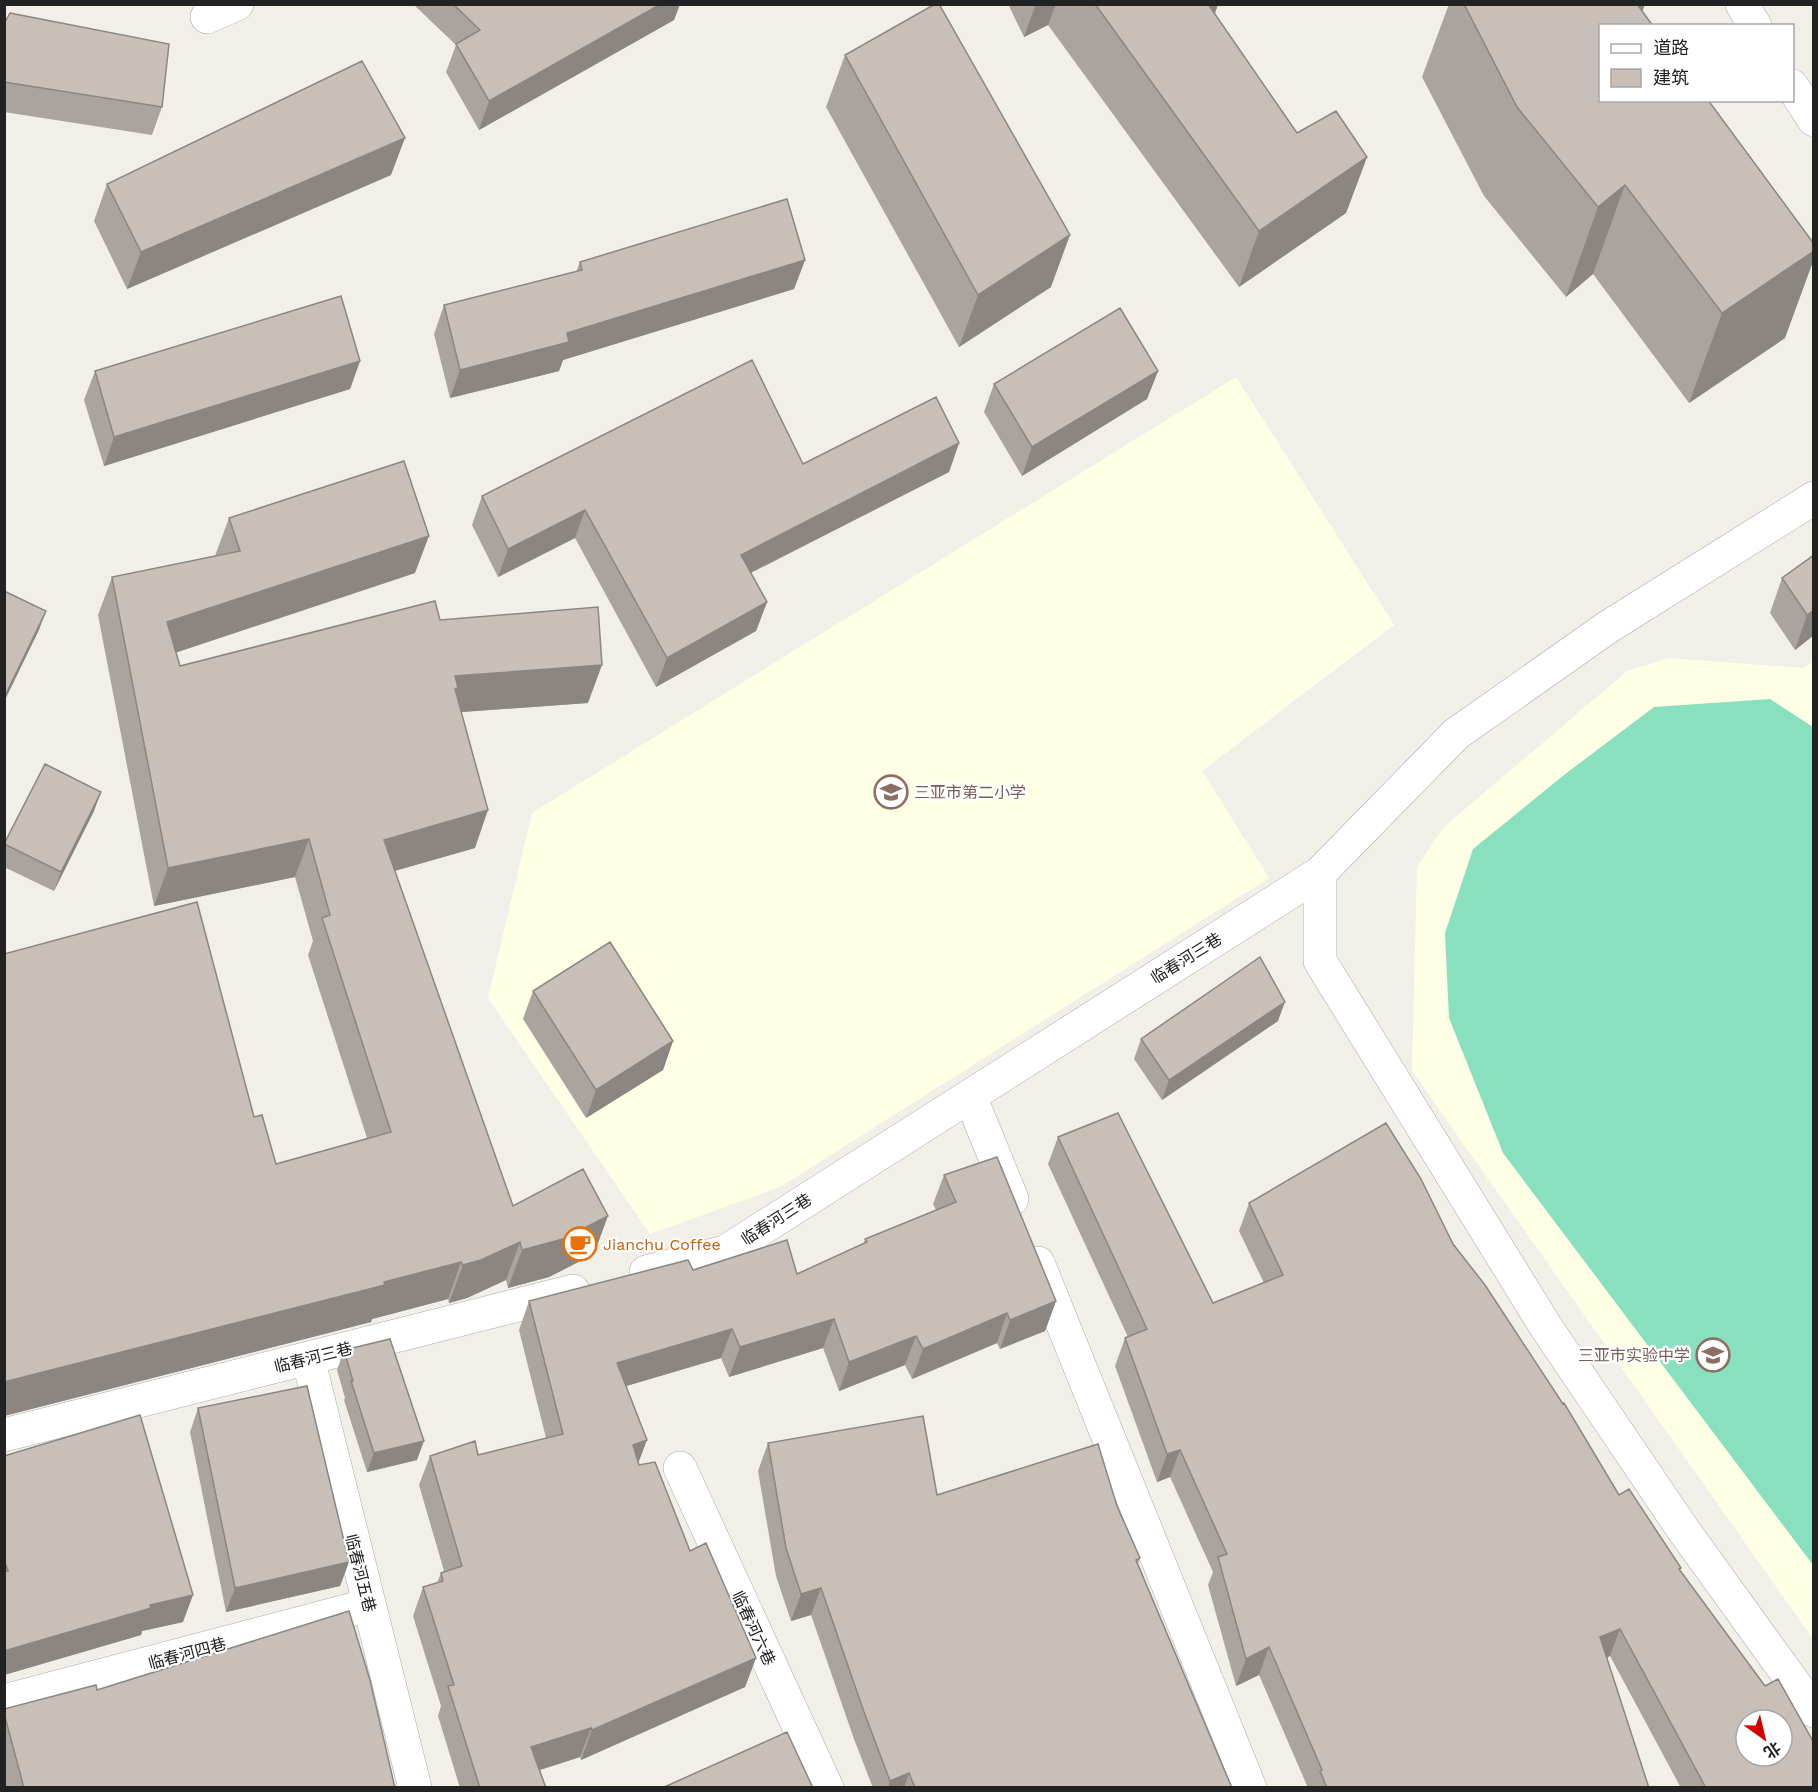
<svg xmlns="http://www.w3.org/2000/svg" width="1818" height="1792" viewBox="0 0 1818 1792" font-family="'Work Sans','Noto Sans SC',sans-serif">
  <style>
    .education { fill: #ffffe5 }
    .pitch { fill: #88e0be }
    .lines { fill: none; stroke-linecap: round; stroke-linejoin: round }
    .minor-casing { stroke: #a9a9a9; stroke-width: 34 }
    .tertiary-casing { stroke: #a9a9a9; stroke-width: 34 }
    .minor { stroke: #fff; stroke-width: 33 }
    .tertiary { stroke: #fff; stroke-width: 33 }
    .wall { fill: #aba49e }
    .shaded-wall { fill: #8b8681 }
    .building { fill: #c7bfb8; stroke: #8b8681; stroke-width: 1.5; fill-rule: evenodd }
    .labels { text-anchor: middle; stroke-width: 4.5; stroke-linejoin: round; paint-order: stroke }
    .education-label { font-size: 16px; fill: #785e54; stroke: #fff; text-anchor: start }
    .street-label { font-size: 16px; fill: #222; stroke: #fff }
    .food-label { font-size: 16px; fill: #c56008; stroke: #fff; text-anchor: start }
  </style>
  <rect width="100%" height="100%" fill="#f2efe9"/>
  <!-- education -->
  <path class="education" d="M 1236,377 L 1394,625 L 1202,771 L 1269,878 L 780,1187 L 650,1234 L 488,998 L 532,813 Z
    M 1669,658 L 1804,668 L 1813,661 L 1813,1639 L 1412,1071 L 1417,867 L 1443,828 L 1627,671 Z"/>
  <!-- pitch -->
  <path class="pitch" d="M 1770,699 L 1813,727 L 1813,1565 L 1503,1153 L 1449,1018 L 1445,933 L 1473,849 L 1564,775 L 1654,707 Z"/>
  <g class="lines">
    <!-- minor casing -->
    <g class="minor-casing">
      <path id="minor" d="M 207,17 L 237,4
        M 1320,873 L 1456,734 L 1608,627 L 1814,498
        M 970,1096 L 1012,1199
        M 1038,1263 L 1250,1788
        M 646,1272 L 725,1252 L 1320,873 L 1320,961 L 1546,1327 L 1682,1528 L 1814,1711
        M 308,1358 L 415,1788
        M 4,1435 L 573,1291
        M 680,1468 L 827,1788
        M 4,1701 L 369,1605"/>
    </g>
    <!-- tertiary casing -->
    <g class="tertiary-casing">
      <path id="tertiary" d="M 1742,4 L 1755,26
        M 1792,86 L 1814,120"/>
    </g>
    <!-- minor -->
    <use href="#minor" class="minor"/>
    <!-- tertiary -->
    <use href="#tertiary" class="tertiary"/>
  </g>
  <!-- wall -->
  <path class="wall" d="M 413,4 L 680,4 L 674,20 L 479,130 L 446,72 L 456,45 Z
    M 1008,4 L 1218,4 L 1215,14 L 1297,133 L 1367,157 L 1346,213 L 1239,287 L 1048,25 L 1024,37 Z
    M 1449,4 L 1645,4 L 1642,11 L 1785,338 L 1689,403 L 1593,274 L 1566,297 L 1484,196 L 1422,77 Z
    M 4,24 L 162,107 L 152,135 L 4,112 Z
    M 845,55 L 1051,287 L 959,347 L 826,107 Z
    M 391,175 L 127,289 L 94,221 L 107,184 Z
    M 805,260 L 794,289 L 563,360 L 559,371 L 450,398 L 434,334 L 444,305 L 576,272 L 580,262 Z
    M 360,361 L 350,389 L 104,466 L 84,400 L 95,371 Z
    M 1158,371 L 1147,399 L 1022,476 L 984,412 L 994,384 Z
    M 959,443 L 949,472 L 751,573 L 767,602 L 756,631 L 656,687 L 575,538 L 498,577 L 472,525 L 482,496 L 803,464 Z
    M 229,518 L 415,573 L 176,652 L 180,666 L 440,620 L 588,703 L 461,712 L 475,848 L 394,871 L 513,1206 L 594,1254 L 549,1277 L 508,1288 L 506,1280 L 467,1298 L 449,1303 L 448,1299 L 372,1319 L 371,1322 L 4,1416 L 254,1117 L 276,1164 L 367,1138 L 308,955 L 313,941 L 295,877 L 154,906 L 98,615 L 112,577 L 215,556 Z
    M 1814,555 L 1814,635 L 1795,650 L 1770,613 L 1782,578 Z
    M 94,811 L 54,891 L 4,867 L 4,844 Z
    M 533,991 L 673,1041 L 663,1070 L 586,1118 L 523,1019 Z
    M 1278,1021 L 1162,1100 L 1134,1059 L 1141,1039 Z
    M 1058,1137 L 1213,1303 L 1264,1283 L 1239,1231 L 1249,1203 L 1453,1244 L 1619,1495 L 1681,1568 L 1680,1570 L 1814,1788 L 1681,1788 L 1610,1656 L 1607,1658 L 1649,1788 L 1308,1788 L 1259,1675 L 1236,1686 L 1208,1585 L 1213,1572 L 1170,1477 L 1157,1482 L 1115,1366 L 1125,1338 L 1128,1337 L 1048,1164 Z
    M 944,1175 L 1056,1301 L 1045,1331 L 1000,1349 L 997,1343 L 912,1379 L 905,1365 L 839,1391 L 823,1348 L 729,1377 L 721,1358 L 626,1386 L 638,1463 L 690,1551 L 756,1658 L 745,1687 L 581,1760 L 580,1757 L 540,1770 L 546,1788 L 460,1788 L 438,1716 L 441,1706 L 413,1616 L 423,1587 L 437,1583 L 441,1573 L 444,1571 L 419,1485 L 430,1456 L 478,1455 L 546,1438 L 519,1330 L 529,1301 L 693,1270 L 797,1274 L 864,1243 L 865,1239 L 936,1210 L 933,1204 Z
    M 344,1350 L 417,1460 L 367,1472 L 344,1400 L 345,1398 L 337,1370 Z
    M 198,1408 L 349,1562 L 340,1586 L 226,1612 L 190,1432 Z
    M 768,1443 L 937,1495 L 1117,1506 L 1140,1558 L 1138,1564 L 1232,1788 L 873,1788 L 854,1739 L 811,1615 L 791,1621 L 776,1576 L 758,1471 Z
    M 4,1456 L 183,1622 L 142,1631 L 141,1635 L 4,1675 Z
    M 97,1690 L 395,1788 L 6,1788 L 4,1782 L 4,1713 Z"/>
  <!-- shaded-wall -->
  <path class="shaded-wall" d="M 661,4 L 680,4 L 674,20 L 479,130 L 489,101 Z
    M 1036,4 L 1056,4 L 1048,25 L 1024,37 Z
    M 1203,4 L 1218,4 L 1204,43 Z
    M 1622,4 L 1645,4 L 1637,26 Z
    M 405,138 L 391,175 L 127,289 L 141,252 Z
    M 1367,157 L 1346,213 L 1239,287 L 1259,231 Z
    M 1625,185 L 1593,274 L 1566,297 L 1598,207 Z
    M 1070,235 L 1051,287 L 959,347 L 978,295 Z
    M 1814,251 L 1814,259 L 1785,338 L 1689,403 L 1722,313 Z
    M 805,260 L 794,289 L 563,360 L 559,371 L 450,398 L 460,370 L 567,333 Z
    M 360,361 L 350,389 L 104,466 L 114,437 Z
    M 1158,371 L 1147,399 L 1022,476 L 1032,447 Z
    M 959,443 L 949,472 L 730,583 L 741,555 Z
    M 585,510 L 575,538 L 498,577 L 508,549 Z
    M 429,536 L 415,573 L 154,660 L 167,622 Z
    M 767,602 L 756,631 L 656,687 L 667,658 Z
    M 1814,610 L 1814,635 L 1795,650 L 1807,615 Z
    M 46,611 L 39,630 L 4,702 L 4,698 Z
    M 602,665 L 588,703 L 448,713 L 455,676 Z
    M 101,792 L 94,811 L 54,891 L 61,872 Z
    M 488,810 L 475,848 L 370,878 L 384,840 Z
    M 309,839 L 295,877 L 154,906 L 168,868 Z
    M 1285,1002 L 1278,1021 L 1162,1100 L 1169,1080 Z
    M 673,1041 L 663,1070 L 586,1118 L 596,1090 Z
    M 608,1216 L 594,1254 L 549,1277 L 508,1288 L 522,1250 Z
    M 520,1242 L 506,1280 L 467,1298 L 449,1303 L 463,1265 Z
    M 461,1262 L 448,1299 L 372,1319 L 371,1322 L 4,1416 L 4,1382 Z
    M 1056,1301 L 1045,1331 L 1000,1349 L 1010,1320 Z
    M 1007,1313 L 997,1343 L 912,1379 L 923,1349 Z
    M 834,1319 L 823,1348 L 729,1377 L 740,1347 Z
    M 732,1329 L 721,1358 L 606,1392 L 617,1363 Z
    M 916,1336 L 905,1365 L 839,1391 L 849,1362 Z
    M 647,1440 L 636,1469 L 633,1445 Z
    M 424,1441 L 417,1460 L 367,1472 L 374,1453 Z
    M 1180,1450 L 1170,1477 L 1157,1482 L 1167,1454 Z
    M 349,1562 L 340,1586 L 226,1612 L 235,1588 Z
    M 821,1588 L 811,1615 L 791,1621 L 801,1594 Z
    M 193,1595 L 183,1622 L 142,1631 L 141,1635 L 4,1675 L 4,1651 L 150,1605 Z
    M 1620,1629 L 1610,1656 L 1590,1665 L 1600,1637 Z
    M 1269,1647 L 1259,1675 L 1236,1686 L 1246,1659 Z
    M 756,1658 L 745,1687 L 581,1760 L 592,1730 Z
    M 591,1728 L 580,1757 L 521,1776 L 531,1747 Z
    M 909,1773 L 904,1788 L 888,1788 L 890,1781 Z"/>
  <!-- building -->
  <path class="building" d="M 453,4 L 661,4 L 489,101 L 456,44 L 480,30 Z
    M 935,4 L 939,4 L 1070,235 L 978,295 L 845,55 Z
    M 1095,4 L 1208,4 L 1297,133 L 1336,111 L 1367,157 L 1259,231 Z
    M 1464,4 L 1637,4 L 1653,26 L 1600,26 L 1600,100 L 1708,100 L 1814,244 L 1814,251 L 1722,313 L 1625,185 L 1598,207 L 1517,107 Z
    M 10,13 L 169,44 L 162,107 L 4,82 L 4,24 Z
    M 362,61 L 405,138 L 141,252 L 107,184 Z
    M 787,199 L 805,260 L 567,333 L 569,342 L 460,370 L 444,305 L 582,270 L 580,262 Z
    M 341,296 L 360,361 L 114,437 L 95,371 Z
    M 1120,308 L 1158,371 L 1032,447 L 994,384 Z
    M 752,360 L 803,464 L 936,397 L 959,443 L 741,555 L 767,602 L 667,658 L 585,510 L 508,549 L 482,496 Z
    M 404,461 L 429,536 L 167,622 L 180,666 L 435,601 L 440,620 L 598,607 L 602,665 L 455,676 L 458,688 L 455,689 L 488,810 L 384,840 L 513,1206 L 583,1169 L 608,1216 L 563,1239 L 522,1250 L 520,1242 L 481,1260 L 463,1265 L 461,1262 L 384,1282 L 385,1285 L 4,1382 L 4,954 L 197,902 L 254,1117 L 262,1115 L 276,1164 L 391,1132 L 322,918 L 330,915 L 309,839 L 168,868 L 112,577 L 240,551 L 229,518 Z
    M 1814,555 L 1814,610 L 1807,615 L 1782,578 Z
    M 4,591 L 46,611 L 4,698 Z
    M 45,764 L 101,792 L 61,872 L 4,844 Z
    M 610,942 L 673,1041 L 596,1090 L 533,991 Z
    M 1260,957 L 1285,1002 L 1169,1080 L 1141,1039 Z
    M 1118,1113 L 1213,1303 L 1283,1275 L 1249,1203 L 1386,1123 L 1421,1179 L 1453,1244 L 1485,1285 L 1563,1404 L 1564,1403 L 1619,1495 L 1629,1489 L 1681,1568 L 1679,1569 L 1765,1686 L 1778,1679 L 1814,1743 L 1814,1788 L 1706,1788 L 1620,1629 L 1600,1637 L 1649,1788 L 1327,1788 L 1320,1771 L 1322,1770 L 1269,1647 L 1246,1659 L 1218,1557 L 1227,1554 L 1180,1450 L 1167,1454 L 1125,1338 L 1147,1329 L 1058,1137 ZM 1746,1720 L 1782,1720 L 1782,1756 L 1746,1756 Z
    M 997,1157 L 1056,1301 L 1010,1320 L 1007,1313 L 923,1349 L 916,1336 L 849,1362 L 834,1319 L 740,1347 L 732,1329 L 617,1363 L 647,1440 L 633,1445 L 639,1465 L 655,1462 L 690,1551 L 706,1543 L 756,1658 L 592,1730 L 591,1728 L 531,1747 L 546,1788 L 480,1788 L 448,1686 L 454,1685 L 423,1587 L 443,1581 L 441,1573 L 462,1566 L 430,1456 L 475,1441 L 478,1455 L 563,1434 L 529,1301 L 688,1260 L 693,1270 L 787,1240 L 797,1274 L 867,1242 L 865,1239 L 956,1202 L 944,1175 Z
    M 390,1339 L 424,1441 L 374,1453 L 351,1381 L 353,1381 L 344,1350 Z
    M 307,1386 L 349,1562 L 235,1588 L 198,1408 Z
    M 140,1415 L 193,1595 L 150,1605 L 151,1608 L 4,1651 L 4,1572 L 8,1571 L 4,1559 L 4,1456 Z
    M 923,1416 L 937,1495 L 1098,1444 L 1117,1506 L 1140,1558 L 1136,1560 L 1232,1788 L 915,1788 L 909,1773 L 890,1781 L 864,1712 L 821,1588 L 801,1594 L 786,1548 L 768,1443 Z
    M 349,1611 L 370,1680 L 395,1788 L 24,1788 L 4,1713 L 4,1709 L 96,1685 L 97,1690 Z
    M 787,1732 L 813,1788 L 662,1788 Z"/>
  <!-- icons -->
  <defs>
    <g id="school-ring" transform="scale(1.725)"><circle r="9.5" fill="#fff" stroke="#8d6e63" stroke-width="1.5"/><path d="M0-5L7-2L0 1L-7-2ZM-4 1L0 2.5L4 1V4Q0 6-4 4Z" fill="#8d6e63"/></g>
    <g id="cafe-ring" transform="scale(1.725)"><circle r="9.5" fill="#fff" stroke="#e8710a" stroke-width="1.5"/><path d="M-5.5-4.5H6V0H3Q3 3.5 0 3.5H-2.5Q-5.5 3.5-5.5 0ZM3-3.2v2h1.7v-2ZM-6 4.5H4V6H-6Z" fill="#e8710a"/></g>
  </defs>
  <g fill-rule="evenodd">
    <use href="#school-ring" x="891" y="792"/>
    <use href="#cafe-ring" x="580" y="1244"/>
    <use href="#school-ring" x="1713" y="1355"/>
  </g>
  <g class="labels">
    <!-- education labels -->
    <g class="education-label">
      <text x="914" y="798">三亚市第二小学</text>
      <text x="1690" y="1361" text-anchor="end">三亚市实验中学</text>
    </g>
    <!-- street labels -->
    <g class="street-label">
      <text transform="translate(1186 958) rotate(-32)" y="6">临春河三巷</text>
      <text transform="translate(776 1219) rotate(-33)" y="6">临春河三巷</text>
      <text transform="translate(313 1357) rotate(-14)" y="6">临春河三巷</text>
      <text transform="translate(361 1573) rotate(76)" y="6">临春河五巷</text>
      <text transform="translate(754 1628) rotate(65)" y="6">临春河六巷</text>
      <text transform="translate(187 1653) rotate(-15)" y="6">临春河四巷</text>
    </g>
    <!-- food labels -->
    <g class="food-label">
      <text x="603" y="1250">Jianchu Coffee</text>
    </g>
  </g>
  <!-- border -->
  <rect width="1818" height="1792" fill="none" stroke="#222222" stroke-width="12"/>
  <!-- legend -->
  <rect x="1599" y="24" width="195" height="78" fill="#ffffff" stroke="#a7a7a7" stroke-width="1.5"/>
  <rect x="1611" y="44" width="30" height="9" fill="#ffffff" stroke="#a7a7a7" stroke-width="1.5"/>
  <text x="1653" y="54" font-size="18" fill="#222222">道路</text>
  <rect x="1611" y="69" width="30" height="18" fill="#c7bfb8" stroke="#a7a7a7" stroke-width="1.5"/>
  <text x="1653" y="84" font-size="18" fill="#222222">建筑</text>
  <!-- north arrow -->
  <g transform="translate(1764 1738) rotate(146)"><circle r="28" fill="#ffffff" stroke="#a7a7a7" stroke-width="1.5"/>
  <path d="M0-4.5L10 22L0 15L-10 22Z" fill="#d40000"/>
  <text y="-9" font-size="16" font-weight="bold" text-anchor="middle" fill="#222222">北</text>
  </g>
</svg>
